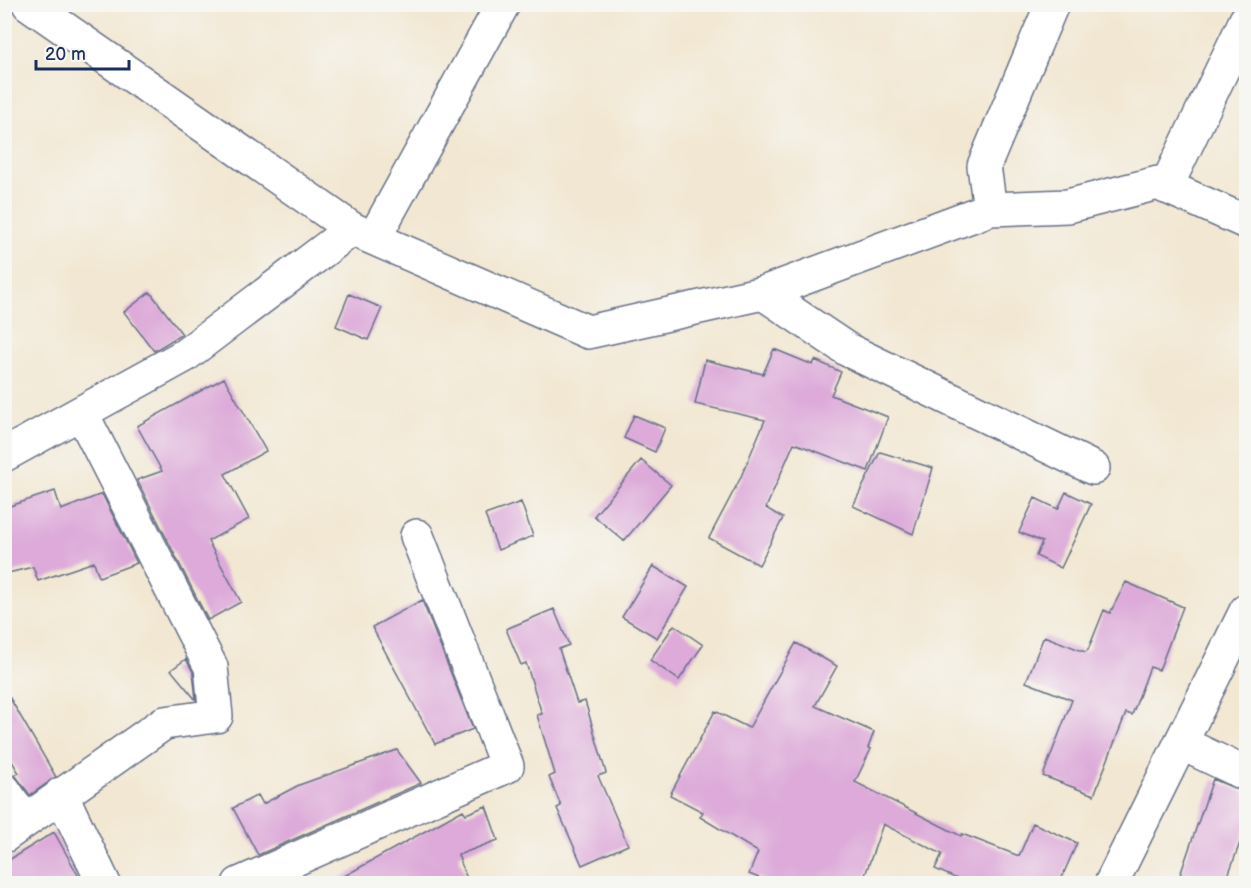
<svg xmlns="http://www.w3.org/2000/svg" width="1251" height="888" viewBox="0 0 1251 888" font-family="'Balsamiq Sans',sans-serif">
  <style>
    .building { fill: #ddaad9 }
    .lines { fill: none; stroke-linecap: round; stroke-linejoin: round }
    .minor-casing { stroke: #666f87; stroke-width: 36 }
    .major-casing { stroke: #666f87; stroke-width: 36 }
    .minor { stroke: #fff; stroke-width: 33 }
    .major { stroke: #fff; stroke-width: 33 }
  </style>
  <rect width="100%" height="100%" fill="#f6f6f2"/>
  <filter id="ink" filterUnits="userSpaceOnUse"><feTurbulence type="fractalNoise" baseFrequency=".0167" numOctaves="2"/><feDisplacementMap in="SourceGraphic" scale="12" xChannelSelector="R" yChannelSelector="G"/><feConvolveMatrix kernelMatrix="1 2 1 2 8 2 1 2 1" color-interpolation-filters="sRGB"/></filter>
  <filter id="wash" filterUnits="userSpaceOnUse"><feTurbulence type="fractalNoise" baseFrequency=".008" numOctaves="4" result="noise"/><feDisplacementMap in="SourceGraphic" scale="24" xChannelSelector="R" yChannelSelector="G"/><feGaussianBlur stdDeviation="1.35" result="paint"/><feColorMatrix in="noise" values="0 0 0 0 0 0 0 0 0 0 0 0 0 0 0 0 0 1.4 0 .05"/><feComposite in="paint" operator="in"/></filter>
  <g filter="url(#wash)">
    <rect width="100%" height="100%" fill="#f2e7d2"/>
    <g id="blocks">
      <!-- building -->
      <path class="building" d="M 150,292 L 182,334 L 154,351 L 124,312 Z
        M 349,294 L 382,308 L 368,340 L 336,326 Z
        M 774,349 L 813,365 L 815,360 L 841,372 L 831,395 L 888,417 L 868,471 L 794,443 L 766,508 L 783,518 L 759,565 L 709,538 L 740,479 L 765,420 L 695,404 L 705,360 L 763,374 Z
        M 224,378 L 266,451 L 225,474 L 249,519 L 208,541 L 241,602 L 208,620 L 137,480 L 162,471 L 137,426 Z
        M 634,415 L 665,428 L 655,452 L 624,438 Z
        M 880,452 L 933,468 L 913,534 L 853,506 Z
        M 641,460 L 671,485 L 624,541 L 594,516 Z
        M 55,491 L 61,510 L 102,494 L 137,563 L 99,577 L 94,562 L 38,581 L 33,567 L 4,574 L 4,508 Z
        M 1066,492 L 1091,504 L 1061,568 L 1036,556 L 1042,542 L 1019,532 L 1035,498 L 1058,509 Z
        M 521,502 L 533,536 L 498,550 L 485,515 Z
        M 653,566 L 688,587 L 657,638 L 622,617 Z
        M 1126,582 L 1183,607 L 1159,670 L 1150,667 L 1132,715 L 1126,713 L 1094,795 L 1043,776 L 1072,700 L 1026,682 L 1044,636 L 1085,652 L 1088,650 L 1104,610 L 1110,613 Z
        M 422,600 L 473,729 L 435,744 L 372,627 Z
        M 554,609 L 569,645 L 559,649 L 577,703 L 585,701 L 606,773 L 598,776 L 628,845 L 582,865 L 557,808 L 561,806 L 549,777 L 555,774 L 537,715 L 542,714 L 526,663 L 521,665 L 506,629 Z
        M 674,625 L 703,645 L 679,680 L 650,660 Z
        M 796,643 L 837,666 L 815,706 L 874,732 L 868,748 L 871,749 L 855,782 L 961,836 L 962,834 L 1019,856 L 1033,823 L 1077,843 L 1059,884 L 968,884 L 935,869 L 942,854 L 883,824 L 862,884 L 774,884 L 749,874 L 758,852 L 700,817 L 703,812 L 670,795 L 715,711 L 749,728 Z
        M 186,659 L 193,672 L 196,700 L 171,670 Z
        M 4,688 L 56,777 L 30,795 L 15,775 L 19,773 L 4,748 Z
        M 397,750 L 421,783 L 258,855 L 233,808 L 258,795 L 263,804 L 299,785 Z
        M 1213,779 L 1246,793 L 1246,826 L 1225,884 L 1177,884 Z
        M 486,806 L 498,840 L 458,855 L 469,884 L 330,884 L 463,810 L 466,814 Z
        M 54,832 L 83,884 L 4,884 L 4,863 Z"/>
    </g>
  </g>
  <g filter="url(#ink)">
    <use href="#blocks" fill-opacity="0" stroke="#666f87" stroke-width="1.5"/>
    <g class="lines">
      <!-- minor casing -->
      <g class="minor-casing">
        <path id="minor" d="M 1166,187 L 1246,20
          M 990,209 L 984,166 L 1052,4
          M 374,238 L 503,4
          M 763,293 L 848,350 L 1093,468
          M 4,455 L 184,356 L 352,229
          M 1181,743 L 1246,774
          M 4,790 L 25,821
          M 61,794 L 104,884
          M 4,836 L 164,723 L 216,716 L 211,667 L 82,414
          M 239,884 L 507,766 L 417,536"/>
      </g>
      <!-- major casing -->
      <g class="major-casing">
        <path id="major" d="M 29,4 L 352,229 L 588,332 L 763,293 L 990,209 L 1068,206 L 1158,183 L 1246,222
          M 1111,884 L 1246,611"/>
      </g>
      <!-- minor -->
      <use href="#minor" class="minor"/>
      <!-- major -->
      <use href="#major" class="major"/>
    </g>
  </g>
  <!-- margin -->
  <rect width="1251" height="888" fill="none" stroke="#f6f6f2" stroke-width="24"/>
  <!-- scale -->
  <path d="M36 60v9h93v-9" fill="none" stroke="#1b2f5e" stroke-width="3"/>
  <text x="45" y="60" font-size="18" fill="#1b2f5e" stroke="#f6f6f2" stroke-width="4.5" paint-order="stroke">20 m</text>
</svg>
